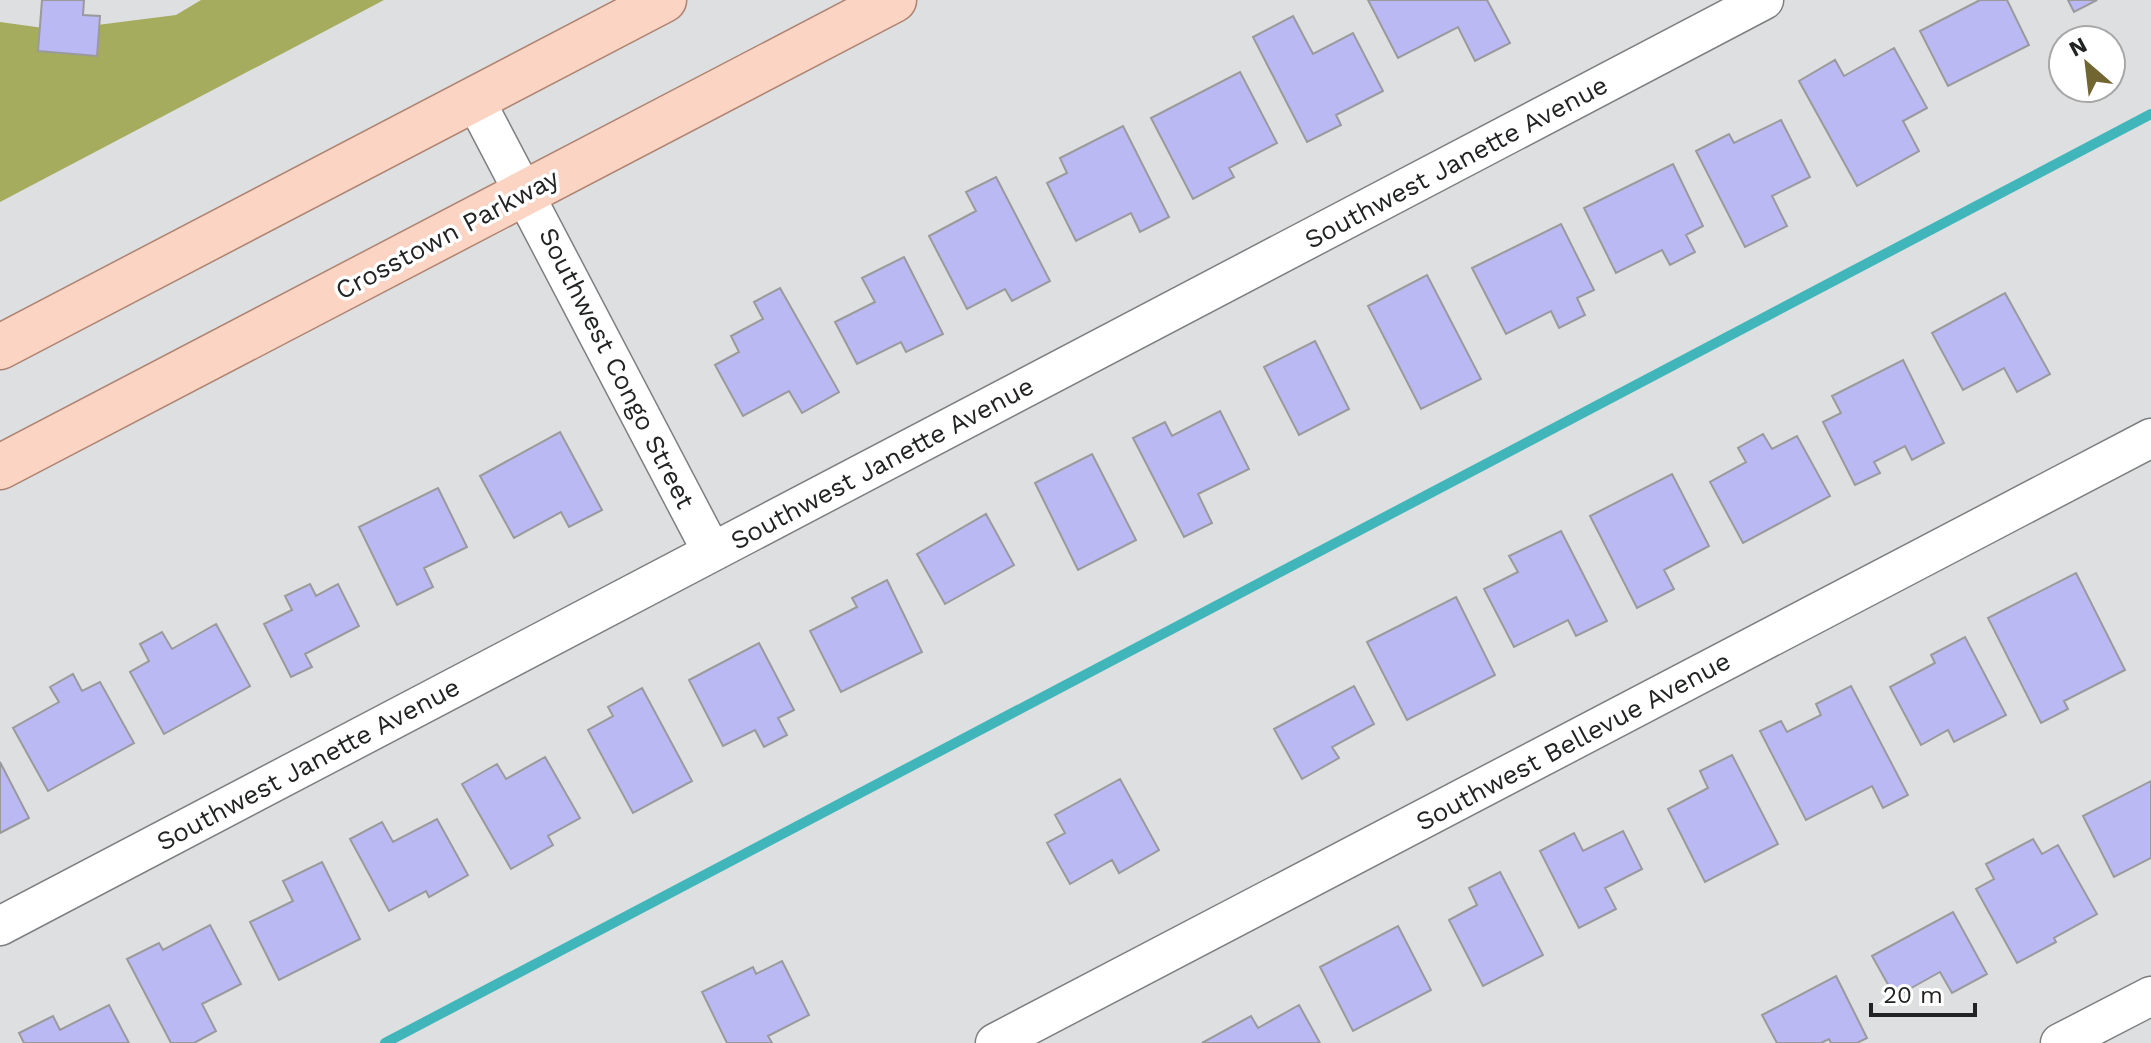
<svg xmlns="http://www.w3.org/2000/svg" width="2151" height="1043" viewBox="0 0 2151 1043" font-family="'Work Sans',sans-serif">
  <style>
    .forest { fill: #a5ac5e }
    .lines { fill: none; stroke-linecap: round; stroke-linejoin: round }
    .stream { stroke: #41b6ba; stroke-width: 10 }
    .building { fill: #bab9f3; stroke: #9a9a9c; stroke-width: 2 }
    .minor-casing { stroke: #7d7f80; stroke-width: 41 }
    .major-casing { stroke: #ae8371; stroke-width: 47 }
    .minor { stroke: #fff; stroke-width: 38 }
    .major { stroke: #fbd4c3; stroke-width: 44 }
    .labels { text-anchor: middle; stroke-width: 7; stroke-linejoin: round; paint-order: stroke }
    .street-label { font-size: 26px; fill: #222323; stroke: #fff }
  </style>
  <rect width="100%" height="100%" fill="#dedfe0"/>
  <!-- forest -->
  <path class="forest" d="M 201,0 L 384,0 L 0,202 L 0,22 L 58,30 L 176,15 Z"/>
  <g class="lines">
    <!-- stream -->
    <path class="stream" d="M 385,1043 L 2151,114"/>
  </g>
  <!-- building -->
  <path class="building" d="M 42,0 L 84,0 L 83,15 L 100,16 L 97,56 L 38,51 Z
    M 1368,0 L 1487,0 L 1510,43 L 1475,61 L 1458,27 L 1398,58 Z
    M 1980,0 L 2007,0 L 2029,45 L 1948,86 L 1920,31 Z
    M 2068,0 L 2097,0 L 2074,12 Z
    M 1293,16 L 1313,54 L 1353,33 L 1383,91 L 1336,115 L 1341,125 L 1307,142 L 1253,37 Z
    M 1894,48 L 1927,108 L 1903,121 L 1919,151 L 1857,186 L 1799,81 L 1835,60 L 1844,76 Z
    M 1240,72 L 1277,143 L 1229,168 L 1234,177 L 1193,199 L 1151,118 Z
    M 1781,120 L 1810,177 L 1772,196 L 1787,226 L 1745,247 L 1696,151 L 1729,134 L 1734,143 Z
    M 1123,126 L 1169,217 L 1140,232 L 1131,213 L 1076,241 L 1047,183 L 1067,173 L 1060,158 Z
    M 1673,164 L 1703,226 L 1686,235 L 1695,252 L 1670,265 L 1662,250 L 1616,273 L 1584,208 Z
    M 996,177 L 1050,281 L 1012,301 L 1005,289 L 967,309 L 929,236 L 976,211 L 966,192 Z
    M 1561,224 L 1594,290 L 1577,298 L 1585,315 L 1559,328 L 1551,311 L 1506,334 L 1472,268 Z
    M 904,257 L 943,334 L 906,352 L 901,342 L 857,364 L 835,322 L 875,302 L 862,278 Z
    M 1427,275 L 1481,379 L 1421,409 L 1368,306 Z
    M 780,288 L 839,392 L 802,413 L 789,391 L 743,416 L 715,365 L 739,352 L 731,336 L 763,319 L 754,302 Z
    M 2005,293 L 2050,374 L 2017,392 L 2004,368 L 1963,390 L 1932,333 Z
    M 1315,341 L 1349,409 L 1299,435 L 1264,367 Z
    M 1903,360 L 1944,443 L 1912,460 L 1905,446 L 1874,462 L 1880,473 L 1855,485 L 1823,422 L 1841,413 L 1832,396 Z
    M 1220,411 L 1249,469 L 1198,494 L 1212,523 L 1184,537 L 1133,438 L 1165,422 L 1172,436 Z
    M 560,432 L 602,510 L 569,527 L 561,512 L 514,538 L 480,476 Z
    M 1763,434 L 1772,449 L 1797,436 L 1830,496 L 1743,543 L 1710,482 L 1746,462 L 1738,448 Z
    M 1092,454 L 1136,540 L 1078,570 L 1035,483 Z
    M 1672,474 L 1709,546 L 1664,570 L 1674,589 L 1637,608 L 1590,516 Z
    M 438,488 L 467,547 L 424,568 L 433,587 L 397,605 L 359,527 Z
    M 986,514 L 1014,565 L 945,604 L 917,554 Z
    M 1561,531 L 1607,621 L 1576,636 L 1568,620 L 1514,647 L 1484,589 L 1518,572 L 1509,556 Z
    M 2076,573 L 2125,670 L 2064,701 L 2068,709 L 2041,723 L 1988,618 Z
    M 887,580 L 922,652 L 841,692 L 810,631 L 857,607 L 852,598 Z
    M 310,584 L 316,596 L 338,584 L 359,626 L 305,654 L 312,667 L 291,677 L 264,624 L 292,610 L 285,596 Z
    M 1456,597 L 1495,675 L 1407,720 L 1367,642 Z
    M 216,624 L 250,686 L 164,734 L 130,672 L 149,661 L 140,644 L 162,632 L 172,649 Z
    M 1965,637 L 2006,715 L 1954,742 L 1948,730 L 1921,745 L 1890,687 L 1935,663 L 1931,655 Z
    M 759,643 L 794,710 L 778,718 L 787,735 L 764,747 L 755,730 L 723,746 L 689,680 Z
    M 73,674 L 82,691 L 100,682 L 134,743 L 48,791 L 13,728 L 59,702 L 50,687 Z
    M 1354,686 L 1374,724 L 1332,747 L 1339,758 L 1302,779 L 1274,729 Z
    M 1851,686 L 1908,795 L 1883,808 L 1872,786 L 1806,820 L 1760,731 L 1781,721 L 1787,732 L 1821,715 L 1816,704 Z
    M 642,688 L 692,781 L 633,813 L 588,730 L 613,716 L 608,707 Z
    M 1732,755 L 1778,844 L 1705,882 L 1668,809 L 1708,788 L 1700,771 Z
    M 545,757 L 580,818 L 548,836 L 553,845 L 511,869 L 462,784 L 497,764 L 506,779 Z
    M 0,762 L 29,818 L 0,833 Z
    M 1120,779 L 1159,850 L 1119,873 L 1112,860 L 1070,884 L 1047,843 L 1065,833 L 1055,815 Z
    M 2151,781 L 2151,858 L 2114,877 L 2083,816 Z
    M 437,819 L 468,875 L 429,897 L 426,891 L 389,911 L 350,839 L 382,822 L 393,842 Z
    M 1623,831 L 1642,869 L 1605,888 L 1616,909 L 1579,928 L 1540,851 L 1574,833 L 1583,851 Z
    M 2033,839 L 2042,854 L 2058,845 L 2097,914 L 2054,938 L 2056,942 L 2017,963 L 1976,889 L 1994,879 L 1986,864 Z
    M 322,862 L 360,939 L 279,980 L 250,922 L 293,901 L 283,881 Z
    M 1500,872 L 1543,955 L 1483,986 L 1449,920 L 1477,905 L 1469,888 Z
    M 1953,912 L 1987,974 L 1952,993 L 1940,972 L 1895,997 L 1872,956 Z
    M 210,925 L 241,984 L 202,1004 L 216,1031 L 194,1043 L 171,1043 L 127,959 L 159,943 L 163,950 Z
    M 1398,926 L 1431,990 L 1353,1031 L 1320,967 Z
    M 782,961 L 809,1015 L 768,1036 L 772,1043 L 727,1043 L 702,992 L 753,967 L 756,974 Z
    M 1836,976 L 1867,1038 L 1857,1043 L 1831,1043 L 1829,1039 L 1821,1043 L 1777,1043 L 1762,1015 Z
    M 109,1005 L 129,1043 L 24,1043 L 19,1033 L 53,1016 L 60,1030 Z
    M 1299,1005 L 1320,1043 L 1202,1043 L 1251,1016 L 1258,1028 Z"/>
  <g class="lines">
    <!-- minor casing -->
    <g class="minor-casing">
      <path id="minor" d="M 475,100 L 712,552
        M 0,926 L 1764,0
        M 995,1043 L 2151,438
        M 2060,1043 L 2151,996"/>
    </g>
    <!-- major casing -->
    <g class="major-casing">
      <path id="major" d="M 0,347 L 664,0
        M 0,467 L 894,0"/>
    </g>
    <!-- minor -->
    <use href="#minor" class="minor"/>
    <!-- major -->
    <use href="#major" class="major"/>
  </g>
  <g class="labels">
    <!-- street labels -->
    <g class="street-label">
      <text transform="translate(1456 162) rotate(-28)" y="9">Southwest Janette Avenue</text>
      <text transform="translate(447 234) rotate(-28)" y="9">Crosstown Parkway</text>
      <text transform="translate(617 368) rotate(63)" y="9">Southwest Congo Street</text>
      <text transform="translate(882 463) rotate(-28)" y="9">Southwest Janette Avenue</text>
      <text transform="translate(1573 741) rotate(-28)" y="9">Southwest Bellevue Avenue</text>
      <text transform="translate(308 764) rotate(-28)" y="9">Southwest Janette Avenue</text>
    </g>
  </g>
  <!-- north arrow -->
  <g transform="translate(2087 64) rotate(332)"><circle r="38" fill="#ffffff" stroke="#a7a7a7" stroke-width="2"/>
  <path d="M0-6L14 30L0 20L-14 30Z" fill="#716632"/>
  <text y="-12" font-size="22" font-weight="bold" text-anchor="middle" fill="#222323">N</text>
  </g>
  <!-- scale -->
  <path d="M1871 1003v12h104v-12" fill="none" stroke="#222323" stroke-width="4"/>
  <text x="1883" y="1003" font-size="24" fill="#222323" stroke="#ffffff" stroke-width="6" paint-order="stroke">20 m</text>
</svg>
